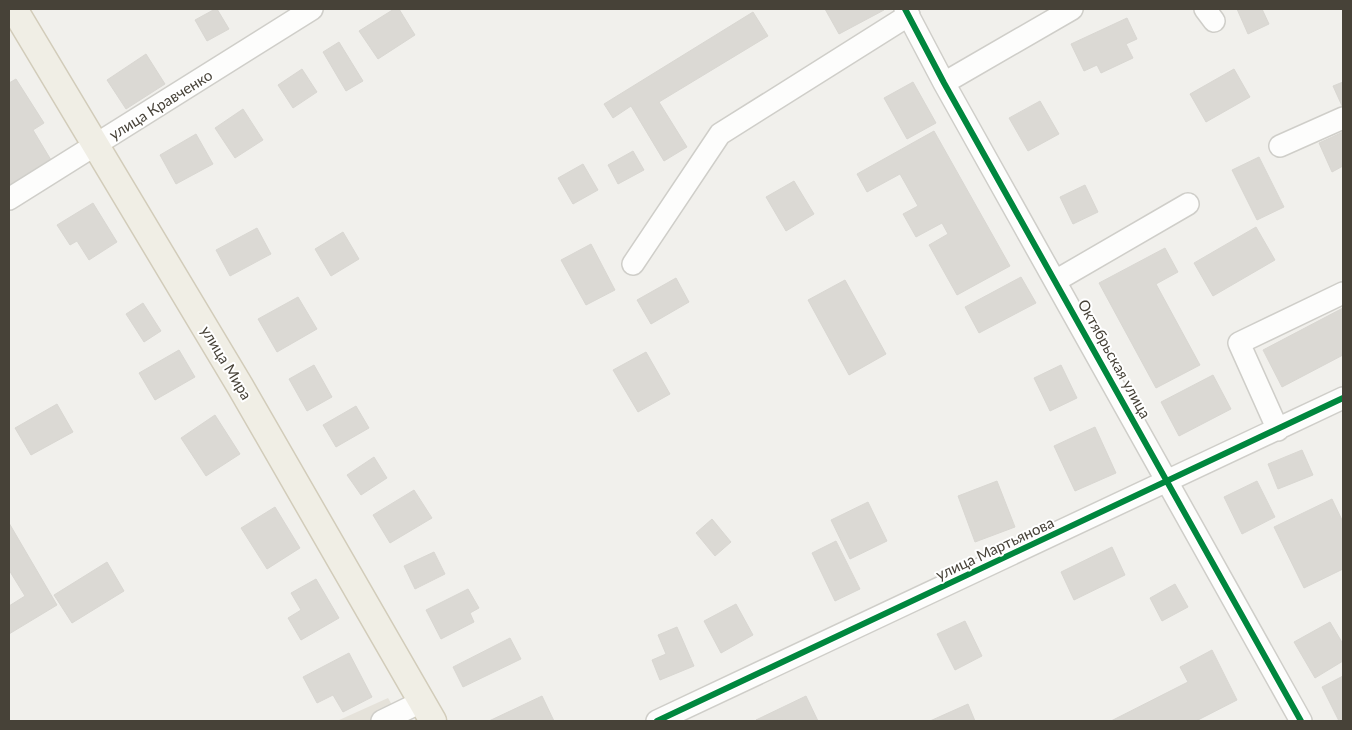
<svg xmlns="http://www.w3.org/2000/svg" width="1352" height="730" viewBox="0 0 1352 730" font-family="Lato,sans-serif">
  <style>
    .residential { fill: #e5e2da }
    .building { fill: #dbd9d4; stroke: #d9d7d2 }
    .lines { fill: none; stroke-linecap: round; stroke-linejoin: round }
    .minor-casing { stroke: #cfcec9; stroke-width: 24 }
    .major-casing { stroke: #d2ccba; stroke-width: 29 }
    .minor { stroke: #fdfdfc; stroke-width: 21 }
    .major { stroke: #f0eee5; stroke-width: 26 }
    .cycleway-casing { stroke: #fff; stroke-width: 9 }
    .cycleway { stroke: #00873e; stroke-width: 6 }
    .labels { text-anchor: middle; stroke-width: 4; stroke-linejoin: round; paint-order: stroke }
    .street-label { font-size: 15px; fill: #474238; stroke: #fff }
  </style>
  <rect width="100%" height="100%" fill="#f1f0ec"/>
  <!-- residential -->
  <path class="residential" d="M 388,698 L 401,721 L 337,721 Z"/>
  <!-- building -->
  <path class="building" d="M 215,9 L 217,9 L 229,29 L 207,41 L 195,20 Z
    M 394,9 L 399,9 L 415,35 L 378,59 L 359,31 Z
    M 825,9 L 883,9 L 884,10 L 839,34 Z
    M 1237,9 L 1262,9 L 1269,24 L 1248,34 Z
    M 753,12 L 768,36 L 659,102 L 687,147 L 664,161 L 631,106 L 613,118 L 604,104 Z
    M 1127,18 L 1137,39 L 1126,44 L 1133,58 L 1101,73 L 1097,65 L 1084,71 L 1071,44 Z
    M 339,42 L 363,81 L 346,91 L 323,52 Z
    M 146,54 L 165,84 L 126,109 L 107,80 Z
    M 302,69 L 317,92 L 293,108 L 278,85 Z
    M 1234,69 L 1250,97 L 1206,122 L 1190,94 Z
    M 16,79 L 44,123 L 33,130 L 51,160 L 9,185 L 9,83 Z
    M 913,82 L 936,123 L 907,139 L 884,98 Z
    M 1343,82 L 1343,108 L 1333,86 Z
    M 1040,101 L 1059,134 L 1028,151 L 1009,118 Z
    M 243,109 L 263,140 L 235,158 L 215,128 Z
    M 934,131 L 1010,266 L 957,295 L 929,245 L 948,234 L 942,223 L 916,237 L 903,214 L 918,206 L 900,174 L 867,192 L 857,174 Z
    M 1343,132 L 1343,166 L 1332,172 L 1319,143 Z
    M 196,134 L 213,164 L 176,184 L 160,155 Z
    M 633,151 L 644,170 L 618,184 L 608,165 Z
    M 1259,157 L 1284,207 L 1257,220 L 1232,170 Z
    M 583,164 L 598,190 L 573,204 L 558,178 Z
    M 794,181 L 814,214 L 786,231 L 766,197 Z
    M 1085,185 L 1098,212 L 1073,224 L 1060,197 Z
    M 93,203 L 117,242 L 89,260 L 77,241 L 70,245 L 57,225 Z
    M 1256,227 L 1275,260 L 1213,296 L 1194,263 Z
    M 257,228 L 271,254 L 230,276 L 216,250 Z
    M 343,232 L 359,259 L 331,276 L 315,249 Z
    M 591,244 L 615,290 L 586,305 L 561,260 Z
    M 1165,248 L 1178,272 L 1156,284 L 1200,365 L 1156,388 L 1099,283 Z
    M 1021,277 L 1036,303 L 979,333 L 965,307 Z
    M 676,278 L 689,302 L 651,324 L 637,300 Z
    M 845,280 L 886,354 L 849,375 L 808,300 Z
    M 298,297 L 317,329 L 277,352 L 258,319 Z
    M 143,303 L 161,331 L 144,342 L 126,314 Z
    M 1343,308 L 1343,355 L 1282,387 L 1263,350 Z
    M 179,350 L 195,377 L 155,400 L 139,373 Z
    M 646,352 L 670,394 L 638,412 L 613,370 Z
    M 314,365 L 332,397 L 307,411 L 289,379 Z
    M 1061,365 L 1077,398 L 1050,411 L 1034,378 Z
    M 1213,375 L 1231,409 L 1179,436 L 1161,402 Z
    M 57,404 L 73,432 L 31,455 L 15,428 Z
    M 356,406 L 369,428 L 336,447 L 323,425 Z
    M 215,415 L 240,454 L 206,476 L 181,438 Z
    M 1095,427 L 1116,473 L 1075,491 L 1054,446 Z
    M 1302,450 L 1313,475 L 1278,489 L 1268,464 Z
    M 374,457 L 387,478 L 361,495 L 347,475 Z
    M 997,481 L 1015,527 L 975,542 L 958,496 Z
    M 1257,481 L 1275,517 L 1242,534 L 1224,497 Z
    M 414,490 L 432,518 L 390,543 L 373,515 Z
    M 1332,499 L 1343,522 L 1343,569 L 1304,588 L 1274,527 Z
    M 868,502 L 887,541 L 850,559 L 831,520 Z
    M 275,507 L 300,548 L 267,569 L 241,528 Z
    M 712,519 L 731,542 L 715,556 L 696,533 Z
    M 9,523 L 57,605 L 9,634 L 9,606 L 25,596 L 9,570 Z
    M 836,541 L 860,589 L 835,601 L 812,553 Z
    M 1112,547 L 1125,575 L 1074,600 L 1061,572 Z
    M 434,552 L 445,574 L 415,589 L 404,566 Z
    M 107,562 L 124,591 L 72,623 L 54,595 Z
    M 316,579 L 339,618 L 301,640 L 288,618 L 301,610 L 291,593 Z
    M 1175,584 L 1188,607 L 1162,621 L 1150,598 Z
    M 468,589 L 479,608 L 470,613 L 474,622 L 441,639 L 426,610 Z
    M 736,604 L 753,635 L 721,653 L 704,621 Z
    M 965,621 L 982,656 L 955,670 L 937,634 Z
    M 1330,622 L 1343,644 L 1343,661 L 1315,678 L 1294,642 Z
    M 677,627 L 694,666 L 660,680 L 652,660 L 666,654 L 658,635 Z
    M 510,638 L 521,659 L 463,687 L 453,667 Z
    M 1212,650 L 1237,700 L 1196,721 L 1111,721 L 1188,682 L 1180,667 Z
    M 349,653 L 372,697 L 343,712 L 333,695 L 317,703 L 303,677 Z
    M 1343,676 L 1343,721 L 1339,721 L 1322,687 Z
    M 542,696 L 554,721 L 489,721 Z
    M 806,696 L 818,721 L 756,720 Z
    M 968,704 L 975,721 L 930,721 Z"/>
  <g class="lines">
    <!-- minor casing -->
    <g class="minor-casing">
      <path id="minor" d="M 905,9 L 944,83 L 1301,721
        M 1205,9 L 1214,21
        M 944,83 L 1072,9
        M 1280,146 L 1343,118
        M 9,199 L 312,9
        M 633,264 L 720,134 L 909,15
        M 1057,280 L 1188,204
        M 1278,430 L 1239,343 L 1343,293
        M 382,721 L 421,702
        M 657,721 L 1343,398"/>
    </g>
    <!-- major casing -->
    <g class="major-casing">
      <path id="major" d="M 14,9 L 240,386 L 433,721"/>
    </g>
    <!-- minor -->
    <use href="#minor" class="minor"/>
    <!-- major -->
    <use href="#major" class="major"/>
    <!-- cycleway casing -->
    <g class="cycleway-casing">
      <path id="cycleway" d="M 905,9 L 944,83 L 1301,721
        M 657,721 L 1343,398"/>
    </g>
    <!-- cycleway -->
    <use href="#cycleway" class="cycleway"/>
  </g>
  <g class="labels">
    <!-- street labels -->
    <g class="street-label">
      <text transform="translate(161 105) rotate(-32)" y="5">улица Кравченко</text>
      <text transform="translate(1114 359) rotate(61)" y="5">Октябрьская улица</text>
      <text transform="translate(226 363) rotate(59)" y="5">улица Мира</text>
      <text transform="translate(995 549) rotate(-25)" y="5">улица Мартьянова</text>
    </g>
  </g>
  <!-- border -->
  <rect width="1352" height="730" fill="none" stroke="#474238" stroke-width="20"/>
</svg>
